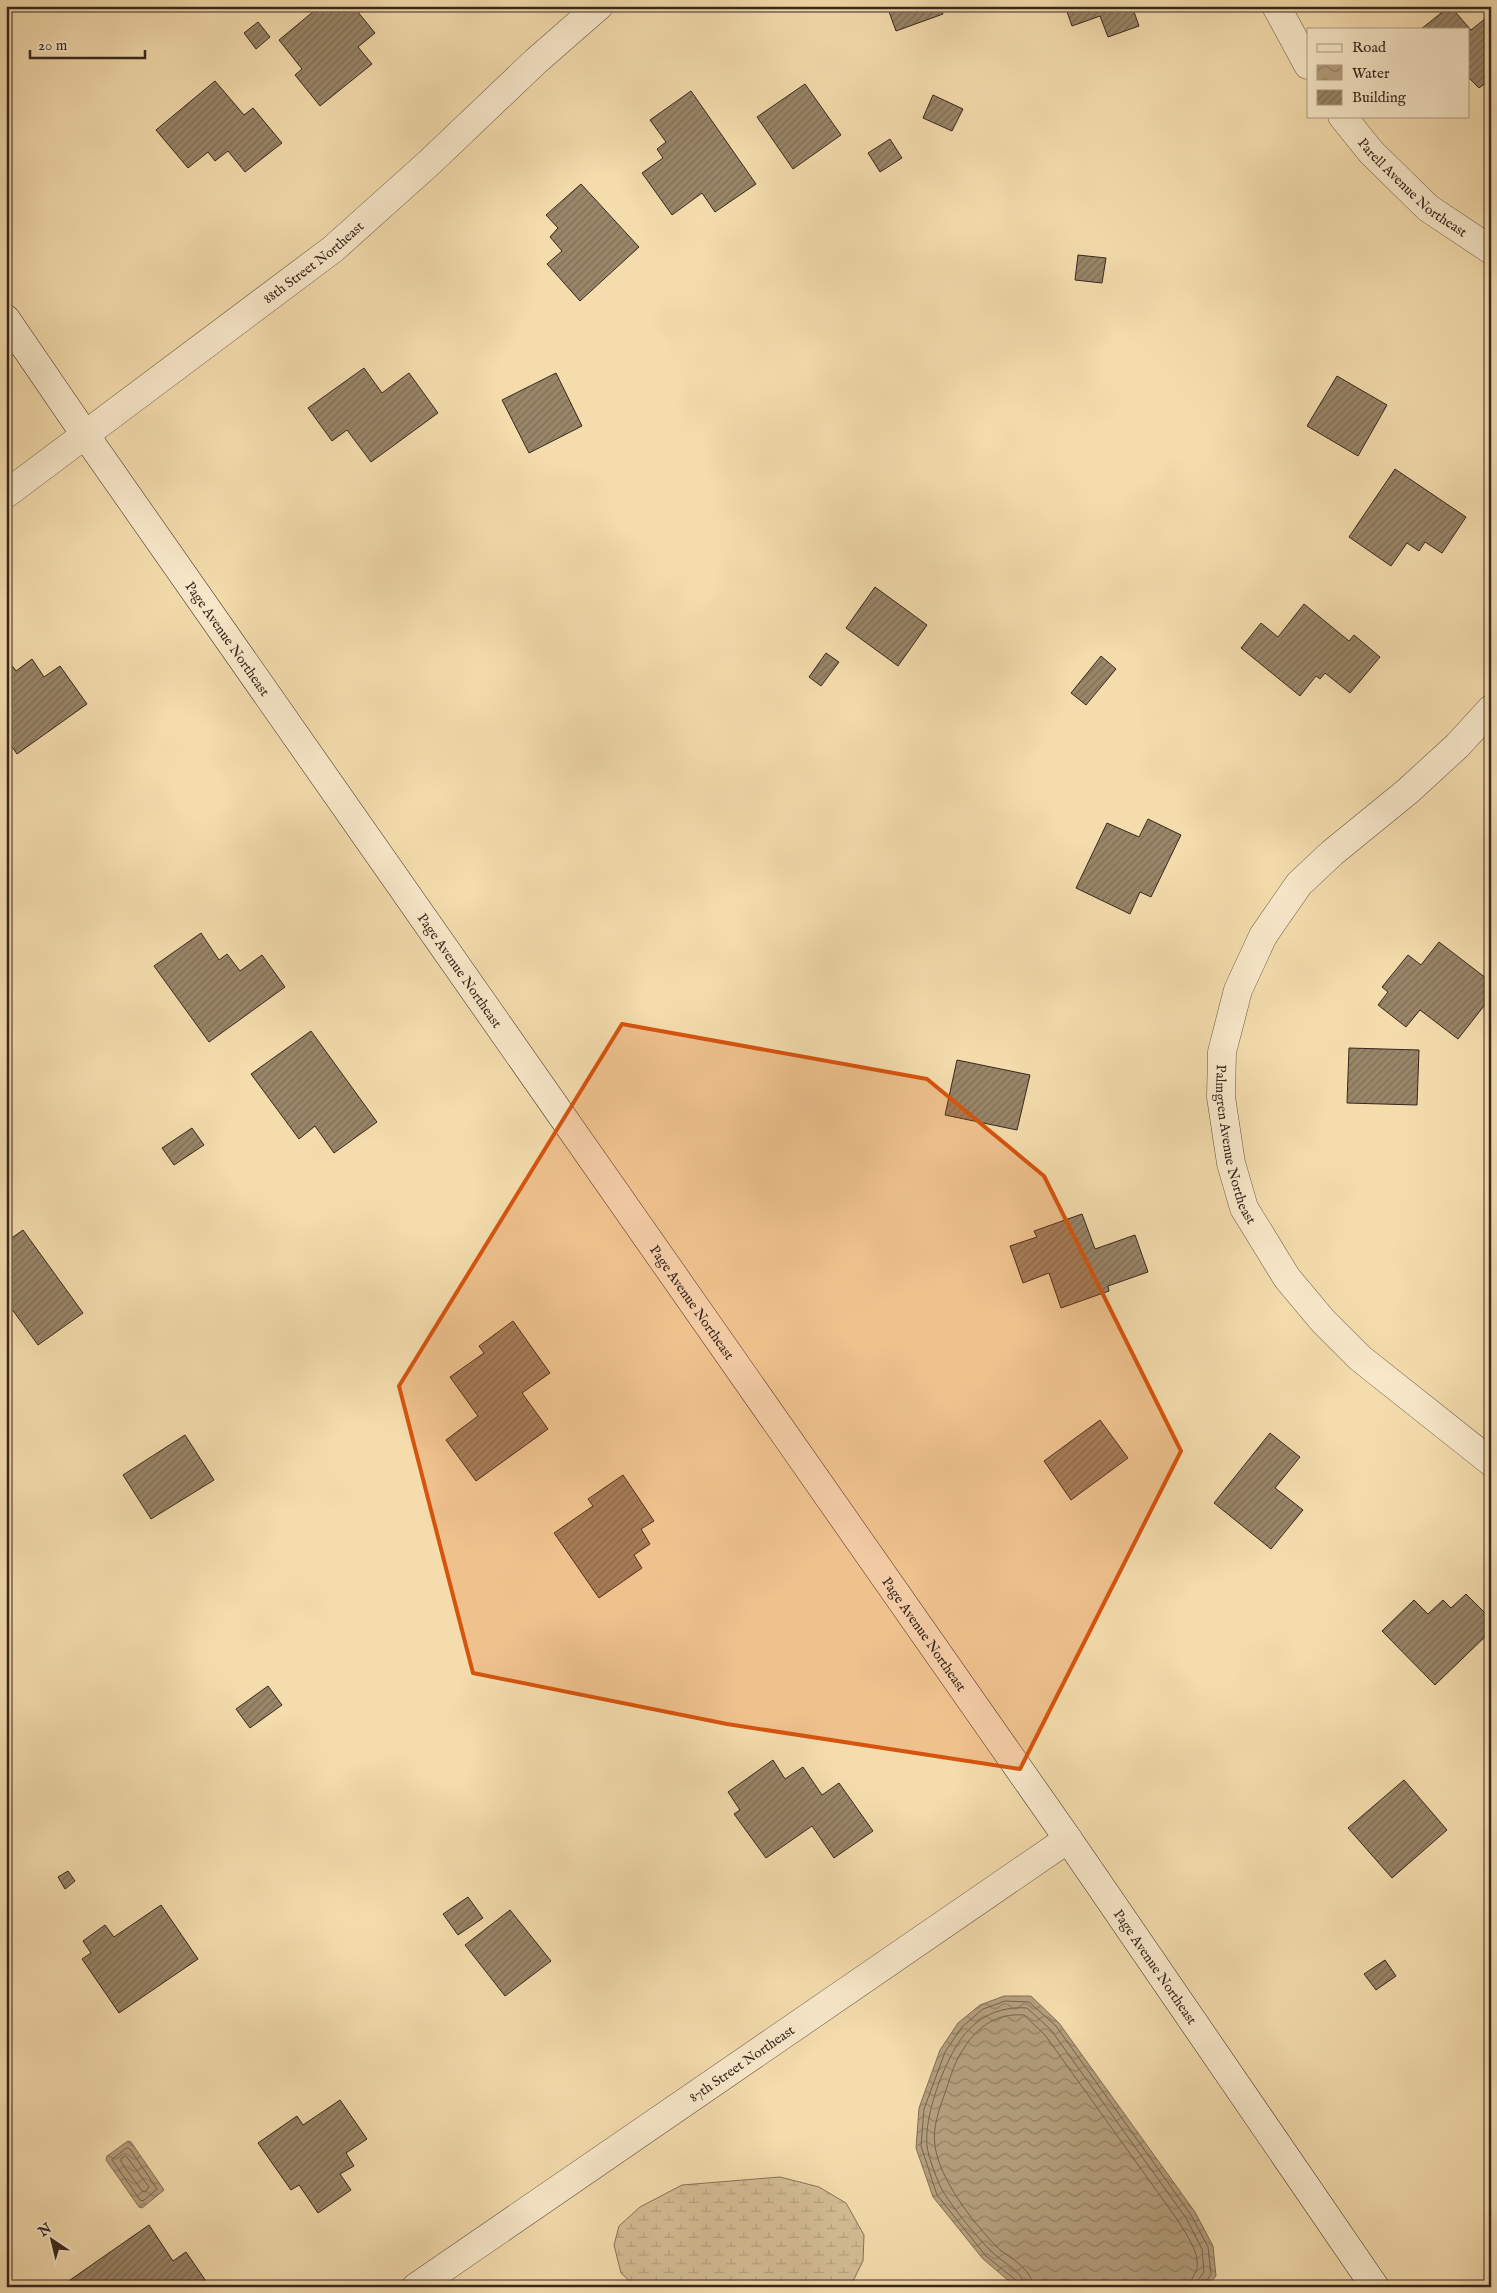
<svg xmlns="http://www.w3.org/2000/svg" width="1497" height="2293" viewBox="0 0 1497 2293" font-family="'IM FELL English',serif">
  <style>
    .wetland { fill: url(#wetland-marsh); stroke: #86725a }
    .water { fill: url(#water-waves); stroke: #826e56 }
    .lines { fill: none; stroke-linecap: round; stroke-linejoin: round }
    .shore { stroke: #76624d; stroke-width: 1 }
    .building { fill: url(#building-hatch); stroke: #37271e }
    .street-casing { stroke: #665442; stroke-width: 29 }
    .secondary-casing { stroke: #37271e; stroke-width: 29 }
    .street { stroke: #f8e8ca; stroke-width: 28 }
    .secondary { stroke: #f8e8ca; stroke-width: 28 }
    .marked { fill: #d6540e; fill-opacity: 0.2; stroke: #d6540e; stroke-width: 4; stroke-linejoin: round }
    .labels { text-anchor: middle; stroke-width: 5; stroke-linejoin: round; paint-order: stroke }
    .street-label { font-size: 14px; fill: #37271e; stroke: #f8e8ca }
  </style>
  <defs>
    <pattern id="wetland-marsh" width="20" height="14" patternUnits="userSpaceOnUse" patternTransform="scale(1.25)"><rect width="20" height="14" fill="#d4bd95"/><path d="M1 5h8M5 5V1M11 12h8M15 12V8" fill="none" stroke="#b7a280"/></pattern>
    <pattern id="water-waves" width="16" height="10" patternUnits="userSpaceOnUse" patternTransform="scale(1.25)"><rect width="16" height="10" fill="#b49e7c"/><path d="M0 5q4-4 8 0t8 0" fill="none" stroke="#938165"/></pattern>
    <pattern id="building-hatch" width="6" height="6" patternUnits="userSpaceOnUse" patternTransform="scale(1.25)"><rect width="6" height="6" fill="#998568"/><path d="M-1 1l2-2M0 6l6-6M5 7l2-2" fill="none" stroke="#7e6d55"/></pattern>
  </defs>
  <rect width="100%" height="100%" fill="#f4dcad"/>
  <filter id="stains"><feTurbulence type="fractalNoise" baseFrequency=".004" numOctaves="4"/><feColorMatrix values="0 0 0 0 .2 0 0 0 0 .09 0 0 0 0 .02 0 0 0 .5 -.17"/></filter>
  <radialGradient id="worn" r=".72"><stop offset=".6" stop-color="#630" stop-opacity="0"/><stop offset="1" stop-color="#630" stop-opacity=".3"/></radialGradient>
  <!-- wetland -->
  <path class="wetland" d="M 780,2177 L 819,2187 L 846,2203 L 864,2235 L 863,2261 L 850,2287 L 636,2287 L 621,2273 L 614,2245 L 619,2226 L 640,2207 L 682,2185 Z"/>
  <!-- water -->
  <path class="water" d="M 1004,1996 L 1031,1996 L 1059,2023 L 1195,2212 L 1213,2246 L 1216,2276 L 1207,2287 L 1016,2287 L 983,2259 L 933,2197 L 916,2148 L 919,2108 L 940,2050 L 958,2023 L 980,2005 Z
    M 128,2141 L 131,2142 L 164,2190 L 142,2208 L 139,2207 L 106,2160 L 107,2156 Z"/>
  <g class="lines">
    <!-- shore -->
    <path class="shore" d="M 127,2148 L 130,2149 L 157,2189 L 143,2201 L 140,2200 L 112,2160 Z
      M 126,2156 L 149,2187 L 145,2192 L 142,2191 L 121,2162 L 121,2159 Z
      M 1019,2287 L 1017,2281 L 986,2256 L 937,2195 L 921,2146 L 924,2109 L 945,2052 L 962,2027 L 983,2009 L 1005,2001 L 1029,2002 L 1056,2026 L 1191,2215 L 1208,2247 L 1211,2274 L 1203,2287
      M 1025,2287 C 1024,2272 1002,2262 992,2252 C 979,2240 953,2208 944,2193 C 938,2184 928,2156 927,2146 C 924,2116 943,2066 959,2042 C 975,2018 998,2006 1027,2008 L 1051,2030 L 1186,2218 L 1202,2249 L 1204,2272 L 1198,2280 L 1197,2287
      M 1033,2287 C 1032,2267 1008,2258 996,2246 C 972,2221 940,2180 935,2146 C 932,2127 940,2107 946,2090 C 951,2075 955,2061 964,2048 C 978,2026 997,2013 1024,2015 L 1045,2035 L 1179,2222 C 1187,2236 1199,2251 1197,2268 C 1196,2274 1190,2279 1190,2287"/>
  </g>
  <!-- building -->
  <path class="building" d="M 320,6 L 353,6 L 375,33 L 358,47 L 372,64 L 320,106 L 295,75 L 302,69 L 279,40 Z
    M 887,6 L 940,6 L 943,14 L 896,31 Z
    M 1065,6 L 1132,6 L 1139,26 L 1108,37 L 1100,16 L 1072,26 Z
    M 1450,6 L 1471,30 L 1491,14 L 1491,79 L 1479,88 L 1468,77 L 1468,29 L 1421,29 Z
    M 258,22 L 270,37 L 256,49 L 244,33 Z
    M 215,81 L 244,115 L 253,108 L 282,143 L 245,172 L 228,151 L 215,161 L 208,152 L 188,168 L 156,130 Z
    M 805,84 L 841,135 L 793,169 L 757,117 Z
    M 691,91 L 756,184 L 715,212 L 702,193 L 672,215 L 642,173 L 663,158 L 657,149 L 666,142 L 650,120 Z
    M 933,95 L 963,109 L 952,131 L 923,118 Z
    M 890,139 L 902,158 L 880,172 L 868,153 Z
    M 581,184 L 639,247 L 580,301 L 547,264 L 562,251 L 550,237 L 558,228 L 546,215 Z
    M 1078,255 L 1106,258 L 1102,283 L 1075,280 Z
    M 364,368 L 382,393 L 409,373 L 438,413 L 371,462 L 347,430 L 332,441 L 308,408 Z
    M 556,373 L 582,426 L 529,453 L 502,400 Z
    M 1337,376 L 1387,405 L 1358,456 L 1307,426 Z
    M 1395,469 L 1466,517 L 1442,553 L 1425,542 L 1419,551 L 1407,543 L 1391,566 L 1349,537 Z
    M 875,587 L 927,625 L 898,666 L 846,628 Z
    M 1304,604 L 1349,641 L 1354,635 L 1380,657 L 1350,693 L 1325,673 L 1320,679 L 1316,676 L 1300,696 L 1241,648 L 1261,623 L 1278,637 Z
    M 826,653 L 839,662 L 821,686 L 809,677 Z
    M 1101,656 L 1116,669 L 1086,705 L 1071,693 Z
    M 32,659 L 44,677 L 60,666 L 87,704 L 17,754 L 6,738 L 6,661 L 8,660 L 16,671 Z
    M 1148,819 L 1181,835 L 1151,897 L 1140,892 L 1130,914 L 1076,888 L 1107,823 L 1139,837 Z
    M 201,933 L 219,960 L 227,954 L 240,971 L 262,955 L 285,987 L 209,1042 L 154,966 Z
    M 1439,942 L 1491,982 L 1491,997 L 1458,1039 L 1420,1010 L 1406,1027 L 1378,1005 L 1388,992 L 1382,987 L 1408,955 L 1421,965 Z
    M 311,1031 L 377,1122 L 334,1153 L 315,1126 L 299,1139 L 251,1074 Z
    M 1349,1048 L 1419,1050 L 1417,1105 L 1347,1103 Z
    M 957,1060 L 1030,1075 L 1017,1130 L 945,1115 Z
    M 192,1128 L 204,1145 L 174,1165 L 162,1148 Z
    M 1082,1214 L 1095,1249 L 1135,1235 L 1148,1272 L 1108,1286 L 1109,1291 L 1061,1308 L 1049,1273 L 1023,1283 L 1010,1246 L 1037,1237 L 1034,1231 Z
    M 23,1230 L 83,1313 L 38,1345 L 6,1301 L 6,1242 Z
    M 513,1321 L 550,1373 L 522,1393 L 548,1429 L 476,1481 L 446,1440 L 478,1416 L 450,1377 L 484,1353 L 479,1346 Z
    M 1100,1420 L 1128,1458 L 1071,1500 L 1044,1461 Z
    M 1270,1433 L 1300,1457 L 1275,1488 L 1303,1510 L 1271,1549 L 1214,1503 Z
    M 185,1435 L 214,1480 L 151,1519 L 123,1475 Z
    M 623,1475 L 654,1521 L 641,1529 L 650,1544 L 634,1555 L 642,1568 L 599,1598 L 554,1533 L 593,1506 L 588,1499 Z
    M 1466,1594 L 1491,1619 L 1491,1631 L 1435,1685 L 1382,1631 L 1414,1600 L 1428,1614 L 1443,1600 L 1451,1608 Z
    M 268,1686 L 282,1705 L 250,1728 L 236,1709 Z
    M 773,1760 L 785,1779 L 803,1767 L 822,1795 L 839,1783 L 873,1831 L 834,1858 L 812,1826 L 766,1858 L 734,1814 L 740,1810 L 728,1792 Z
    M 1404,1780 L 1447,1830 L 1392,1878 L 1348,1828 Z
    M 68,1871 L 75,1881 L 65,1889 L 58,1877 Z
    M 468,1897 L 483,1918 L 458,1935 L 443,1914 Z
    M 161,1905 L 198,1959 L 119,2013 L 82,1959 L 91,1953 L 83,1941 L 105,1925 L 114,1937 Z
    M 510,1910 L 551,1961 L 505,1996 L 465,1945 Z
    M 1385,1960 L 1396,1976 L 1376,1990 L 1364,1974 Z
    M 340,2100 L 367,2139 L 346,2153 L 354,2166 L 340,2174 L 351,2190 L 318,2213 L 299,2185 L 291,2190 L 258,2143 L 297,2116 L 303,2125 Z
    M 149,2225 L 173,2261 L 186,2252 L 210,2287 L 60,2287 Z"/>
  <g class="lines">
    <!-- street casing -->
    <g class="street-casing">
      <g id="street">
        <path d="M 1276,6 L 1308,65"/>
        <path id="s1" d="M 1342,116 L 1371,152 L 1428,208 L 1491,250"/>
        <path id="s2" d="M 6,494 L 333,249 L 430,162 L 536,61 L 599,6"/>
        <path id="s3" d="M 1491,709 L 1457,746 L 1408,791 L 1332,853 L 1299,884 L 1276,917 L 1263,936 L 1238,990 L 1222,1052 L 1221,1097 L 1231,1163 L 1244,1208 L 1287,1278 L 1323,1321 L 1360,1358 L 1491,1462"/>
        <path id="s4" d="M 416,2287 L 1068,1839"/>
      </g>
    </g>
    <!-- secondary casing -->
    <g class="secondary-casing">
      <g id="secondary">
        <path id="s5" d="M 6,319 L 86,436 L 1068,1839 L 1375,2287"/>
      </g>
    </g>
    <!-- street -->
    <use href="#street" class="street"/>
    <!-- secondary -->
    <use href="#secondary" class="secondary"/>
  </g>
  <!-- marked area -->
  <path class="marked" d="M 622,1024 L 927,1079 L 1044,1176 L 1181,1451 L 1020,1769 L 727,1724 L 473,1673 L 399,1386 Z"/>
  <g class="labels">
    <!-- street labels -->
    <g class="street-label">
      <text dy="5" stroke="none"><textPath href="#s1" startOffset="101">Parell Avenue Northeast</textPath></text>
      <text dy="5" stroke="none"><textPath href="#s2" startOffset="385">88th Street Northeast</textPath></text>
      <text dy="5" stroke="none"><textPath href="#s5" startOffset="389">Page Avenue Northeast</textPath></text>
      <text dy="5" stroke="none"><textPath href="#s5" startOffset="794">Page Avenue Northeast</textPath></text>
      <text dy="5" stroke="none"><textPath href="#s3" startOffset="541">Palmgren Avenue Northeast</textPath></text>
      <text dy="5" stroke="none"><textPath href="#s5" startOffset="1199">Page Avenue Northeast</textPath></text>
      <text dy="5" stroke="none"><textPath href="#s5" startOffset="1604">Page Avenue Northeast</textPath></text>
      <text dy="5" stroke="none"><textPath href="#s5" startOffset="2009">Page Avenue Northeast</textPath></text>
      <text dy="5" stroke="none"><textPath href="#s4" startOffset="395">87th Street Northeast</textPath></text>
    </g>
  </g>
  <!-- margin -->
  <rect width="1497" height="2293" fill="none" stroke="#f4dcad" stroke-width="25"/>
  <rect x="8" y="8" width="1482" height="2278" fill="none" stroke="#37271e" stroke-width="2.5"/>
  <rect x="12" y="12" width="1472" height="2268" fill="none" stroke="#37271e"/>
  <!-- legend -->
  <rect x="1307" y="28" width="162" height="90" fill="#f8e8ca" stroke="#ab9b85"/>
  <rect x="1317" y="44" width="25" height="8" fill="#f8e8ca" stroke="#ab9b85"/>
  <text x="1352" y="52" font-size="15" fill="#37271e">Road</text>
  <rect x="1317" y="65" width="25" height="15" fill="url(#water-waves)" stroke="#ab9b85"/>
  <text x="1352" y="78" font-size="15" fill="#37271e">Water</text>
  <rect x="1317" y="90" width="25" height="15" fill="url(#building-hatch)" stroke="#ab9b85"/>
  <text x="1352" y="102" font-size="15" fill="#37271e">Building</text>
  <!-- north arrow -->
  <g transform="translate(52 2240) rotate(325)" stroke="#f8e8ca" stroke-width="4" paint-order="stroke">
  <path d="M0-4L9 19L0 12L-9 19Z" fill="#37271e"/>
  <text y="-8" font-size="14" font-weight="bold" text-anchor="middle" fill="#37271e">N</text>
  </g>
  <!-- scale -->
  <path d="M30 50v8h115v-8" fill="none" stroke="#37271e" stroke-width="2.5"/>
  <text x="38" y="50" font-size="15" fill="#37271e" stroke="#f8e8ca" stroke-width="4" paint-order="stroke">20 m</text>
  <rect width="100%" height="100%" filter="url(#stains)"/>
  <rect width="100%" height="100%" fill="url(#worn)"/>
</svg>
